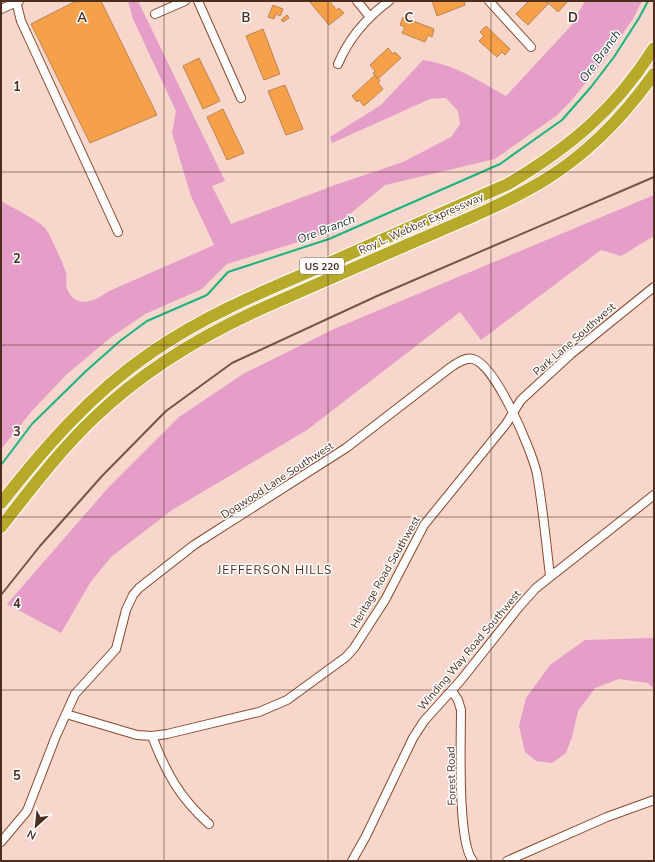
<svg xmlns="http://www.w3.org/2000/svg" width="655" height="862" viewBox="0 0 655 862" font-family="'Nunito Sans',sans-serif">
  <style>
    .green { fill: #e49ec8 }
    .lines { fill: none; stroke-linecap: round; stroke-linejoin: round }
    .stream { stroke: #19b37e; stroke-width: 2 }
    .building { fill: #f6a04a; stroke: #bd844f }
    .minor-casing { stroke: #89472b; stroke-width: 10 }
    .highway-casing { stroke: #fff; stroke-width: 14 }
    .minor { stroke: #fff; stroke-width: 8 }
    .highway { stroke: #b7a929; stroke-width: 12 }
    .rail { stroke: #745548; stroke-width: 2 }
    .grid { fill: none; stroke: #4c2e21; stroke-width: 1; stroke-opacity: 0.55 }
    .labels { text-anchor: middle; stroke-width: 3; stroke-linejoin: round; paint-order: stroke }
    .shield { fill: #fff; stroke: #826d64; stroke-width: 1 }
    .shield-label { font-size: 10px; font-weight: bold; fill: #4c2e21 }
    .street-label { font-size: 11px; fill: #4c2e21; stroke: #fff }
    .water-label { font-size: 12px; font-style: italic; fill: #1a3026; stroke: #fff }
    .neighbourhood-label { font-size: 12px; letter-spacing: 1px; fill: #4c2e21; stroke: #fff }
    .grid-label { font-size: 13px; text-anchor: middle; font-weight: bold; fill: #4c2e21; stroke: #fff; stroke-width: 3; stroke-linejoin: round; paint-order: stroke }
  </style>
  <rect width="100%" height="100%" fill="#f7d7cb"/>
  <!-- green -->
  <path class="green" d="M 128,1 L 138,1 L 225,181 L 212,186 L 231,224 L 335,185 L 403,162 L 451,137 L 460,124 L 458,111 L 446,98 L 430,99 L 332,143 L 330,137 L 381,105 L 423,60 C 456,65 477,80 506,96 L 571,26 L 585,1 L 642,1 L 633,19 L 603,62 L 571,101 L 556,116 L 495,159 L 385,185 L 327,233 L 227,264 L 202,289 L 145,314 L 110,338 L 66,375 L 32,411 L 1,449 L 1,201 C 13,208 36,219 45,228 C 49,232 65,268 66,273 C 67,279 65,285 68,291 C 77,309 96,301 107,292 L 214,245 L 191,196 L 172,133 L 176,111 L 133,19 Z
    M 654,195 L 654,236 L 621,256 L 601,250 L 481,340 L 460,312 L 307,430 L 172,510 L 111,557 L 90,583 L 61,633 L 7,604 L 108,488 L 179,417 L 243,374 L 334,329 Z
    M 652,638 L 654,639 L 654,689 L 648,683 L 619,679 L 595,688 L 578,711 L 572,737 L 566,753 L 552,763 L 536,761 L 525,752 L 519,726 L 526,698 L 550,665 L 585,640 Z"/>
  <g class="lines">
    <!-- stream -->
    <path class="stream" d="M 1,465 L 32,424 L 86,371 L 120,341 L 147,321 L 207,295 L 228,272 L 329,239 L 500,164 L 562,120 L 591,87 L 614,57 L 639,18 L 648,1"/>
  </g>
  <!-- building -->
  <path class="building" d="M 76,1 L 101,1 L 157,115 L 90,143 L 31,24 Z
    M 309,1 L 329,1 L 337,10 L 339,8 L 344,13 L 329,25 Z
    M 432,1 L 464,1 L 465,5 L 437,16 Z
    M 529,1 L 545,1 L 548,4 L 528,25 L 516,14 Z
    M 546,1 L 568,1 L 558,12 Z
    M 273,5 L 283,9 L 280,16 L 276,14 L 274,19 L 268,17 Z
    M 287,15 L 289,18 L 283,22 L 281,20 Z
    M 403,17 L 434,29 L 432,37 L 428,35 L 425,42 L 402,33 L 405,27 L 400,25 Z
    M 486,26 L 510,49 L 505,55 L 502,52 L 497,57 L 479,41 L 484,36 L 480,32 Z
    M 263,29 L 280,74 L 264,80 L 246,36 Z
    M 388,48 L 393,54 L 395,52 L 401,58 L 378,79 L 373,73 L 375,71 L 370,65 Z
    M 199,58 L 220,101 L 203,109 L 183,66 Z
    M 375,75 L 380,81 L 378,83 L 383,89 L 364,106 L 359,100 L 357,102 L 352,96 Z
    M 285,85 L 303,129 L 286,135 L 268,91 Z
    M 223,109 L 244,153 L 227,160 L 207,117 Z"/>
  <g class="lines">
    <!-- minor casing -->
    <g class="minor-casing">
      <path id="minor" d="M 16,1 L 21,21 L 118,232
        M 198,1 L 241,98
        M 357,1 L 370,17
        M 489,1 L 531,47
        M 1,9 L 19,1
        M 155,14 L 185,1
        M 338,64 C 349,38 366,18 389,1
        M 452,691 L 458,700 L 461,710 C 461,739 457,843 473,861
        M 66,714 L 137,735 L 152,736 L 167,734 L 259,712 L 287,700 L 346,657 L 354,648 L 385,600 L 424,525 L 506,424 L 521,400 L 571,354 L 654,287
        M 152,736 C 166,773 180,798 209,824
        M 1,842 L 27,811 L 56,736 L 75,694 L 116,649 L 126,610 L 133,595 L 139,588 L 194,545 L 346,448 L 451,367 C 457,363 465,357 473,359 C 496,365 532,451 537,474 C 543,508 546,542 550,576
        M 352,861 L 366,836 L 413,738 L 424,721 L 461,680 L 519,607 L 536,588 L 654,495
        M 507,861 L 607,817 L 654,800"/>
    </g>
    <!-- highway casing -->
    <g class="highway-casing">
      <path id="highway" d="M 1,503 C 45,447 91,394 149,354 C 202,317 259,293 318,268 C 382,240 445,212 508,184 C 570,147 615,110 654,48
        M 1,527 C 31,489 60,450 95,417 C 142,372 196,339 254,312 C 305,289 357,267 409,244 C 455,224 501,206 543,181 C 588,154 624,116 654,74"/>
    </g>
    <!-- minor -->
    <use href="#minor" class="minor"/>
    <!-- highway -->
    <use href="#highway" class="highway"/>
    <!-- rail -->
    <path class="rail" d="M 1,595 L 40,546 L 102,476 L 166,411 L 232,363 L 377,296 L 654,177"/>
  </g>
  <!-- grid -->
  <path class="grid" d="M 164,1 L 164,861M 328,1 L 328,861M 491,1 L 491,861M 1,172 L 654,172M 1,345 L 654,345M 1,517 L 654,517M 1,690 L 654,690"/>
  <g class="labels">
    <!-- shield labels -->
    <rect class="shield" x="300" y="258" width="44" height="16" rx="3"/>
    <g class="shield-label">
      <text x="322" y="270">US 220</text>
    </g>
    <!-- street labels -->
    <g class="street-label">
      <text transform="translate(421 223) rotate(-24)" y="4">Roy L. Webber Expressway</text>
      <text transform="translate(574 339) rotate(-41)" y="4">Park Lane Southwest</text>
      <text transform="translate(277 480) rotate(-33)" y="4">Dogwood Lane Southwest</text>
      <text transform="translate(385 572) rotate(-60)" y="4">Heritage Road Southwest</text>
      <text transform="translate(469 650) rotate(-50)" y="4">Winding Way Road Southwest</text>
      <text transform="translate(451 776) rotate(-91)" y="4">Forest Road</text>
    </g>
    <!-- water labels -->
    <g class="water-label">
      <text transform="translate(600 56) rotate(-54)" y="4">Ore Branch</text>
      <text transform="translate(326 229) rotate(-21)" y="4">Ore Branch</text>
    </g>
    <!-- neighbourhood labels -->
    <g class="neighbourhood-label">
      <text x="275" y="574">JEFFERSON HILLS</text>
    </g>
  </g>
  <g class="grid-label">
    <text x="82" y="22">A</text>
    <text x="246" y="22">B</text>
    <text x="409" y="22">C</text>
    <text x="573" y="22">D</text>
    <text x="17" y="91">1</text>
    <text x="17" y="263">2</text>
    <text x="17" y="436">3</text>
    <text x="17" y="608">4</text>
    <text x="17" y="780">5</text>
  </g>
  <!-- border -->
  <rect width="655" height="862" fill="none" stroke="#4c2e21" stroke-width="4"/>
  <!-- north arrow -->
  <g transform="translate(36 826) rotate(207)" stroke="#ffffff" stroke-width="3" paint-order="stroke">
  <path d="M0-3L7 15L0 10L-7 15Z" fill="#4c2e21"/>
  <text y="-6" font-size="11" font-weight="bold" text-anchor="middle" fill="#4c2e21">N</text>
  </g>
</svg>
